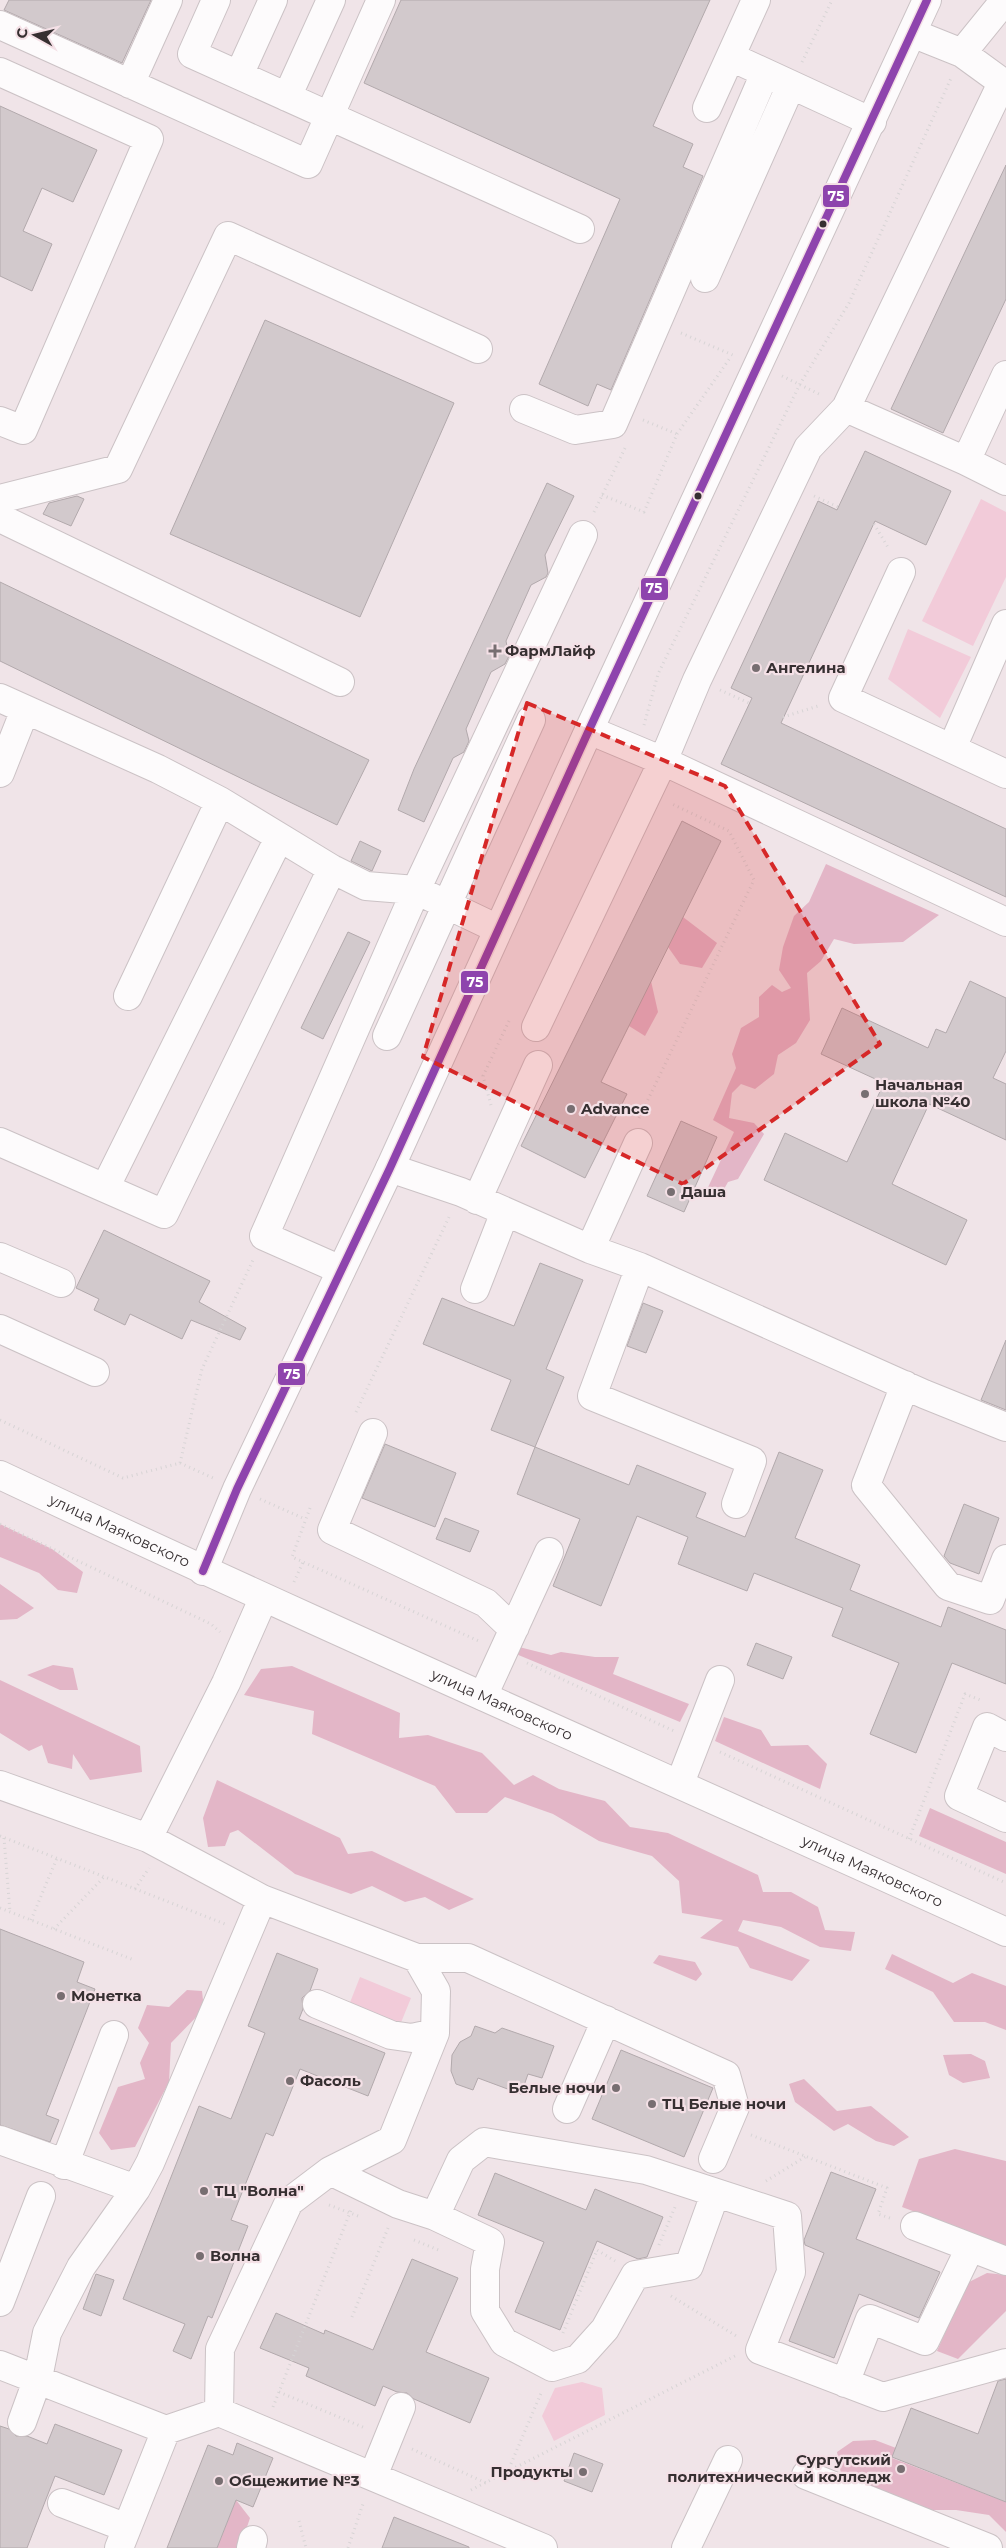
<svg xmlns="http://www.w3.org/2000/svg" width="1006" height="2548" viewBox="0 0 1006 2548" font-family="Montserrat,sans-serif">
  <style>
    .green { fill: #f2cbd9 }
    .forest { fill: #e3b6c7 }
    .building { fill: #d2c9cc; stroke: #b2a9ac }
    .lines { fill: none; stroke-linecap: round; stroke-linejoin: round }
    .minor-casing { stroke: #cbc2c5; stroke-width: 30 }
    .major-casing { stroke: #cbc2c5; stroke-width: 30 }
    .path { stroke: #d7d4d5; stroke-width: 3; stroke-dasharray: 1 4; stroke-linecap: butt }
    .minor { stroke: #fdfbfc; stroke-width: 28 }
    .major { stroke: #fdfbfc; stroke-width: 28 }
    .bus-1-casing { stroke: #f4e0e6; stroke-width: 11 }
    .bus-1 { stroke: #8e44ad; stroke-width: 8 }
    .marked { fill: #d62828; fill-opacity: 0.2; stroke: #d62828; stroke-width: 4; stroke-dasharray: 10 6; stroke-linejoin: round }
    .bus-dot { fill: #362f31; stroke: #f4e0e6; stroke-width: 2 }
    .poi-dot { fill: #776e71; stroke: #f4e0e6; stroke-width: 2 }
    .labels { text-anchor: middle; stroke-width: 4.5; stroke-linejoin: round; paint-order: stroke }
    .poi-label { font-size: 15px; font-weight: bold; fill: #362f31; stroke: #f4e0e6; text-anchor: start }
    .street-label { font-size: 15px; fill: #362f31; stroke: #f4e0e6 }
    .line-badge { stroke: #f4e0e6; stroke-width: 2 }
    .badge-label { font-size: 14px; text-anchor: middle; font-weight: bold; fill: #fff }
  </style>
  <rect width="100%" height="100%" fill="#f0e4e8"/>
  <!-- green -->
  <path class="green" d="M 981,499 L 1006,512 L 1006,577 L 973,646 L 922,621 Z
    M 908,629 L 971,657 L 940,718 L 888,679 Z
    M 360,1977 L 411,1998 L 400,2025 L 349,2005 Z
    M 582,2382 L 602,2388 L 605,2415 L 554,2441 L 542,2416 L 555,2388 Z"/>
  <!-- forest -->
  <path class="forest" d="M 826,864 L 939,915 L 903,942 L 854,944 L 834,939 L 821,961 L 807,973 L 810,1020 L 796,1043 L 778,1055 L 774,1074 L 755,1089 L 741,1084 L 732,1093 L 729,1118 L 754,1123 L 764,1134 L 738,1179 L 728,1182 L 719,1198 L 703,1198 L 734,1132 L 713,1120 L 736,1068 L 732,1054 L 741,1028 L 759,1017 L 759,997 L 772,985 L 782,992 L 791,988 L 779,970 L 783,947 L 794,916 L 809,902 Z
    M 683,917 L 717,943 L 702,968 L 680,964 L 668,947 Z
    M 651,981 L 658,1012 L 645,1036 L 629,1026 Z
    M 0,1524 L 52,1549 L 83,1572 L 77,1593 L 58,1590 L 39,1573 L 0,1557 Z
    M 0,1584 L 34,1608 L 17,1619 L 0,1620 Z
    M 519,1647 L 551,1655 L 561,1652 L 595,1657 L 619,1657 L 613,1674 L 689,1704 L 680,1722 L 516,1654 Z
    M 53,1665 L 73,1668 L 78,1690 L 60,1690 L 27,1675 Z
    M 292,1666 L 400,1713 L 399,1738 L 428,1735 L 482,1753 L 514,1785 L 533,1775 L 559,1789 L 605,1801 L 630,1827 L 668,1833 L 758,1875 L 763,1892 L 791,1892 L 818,1907 L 825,1930 L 855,1932 L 851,1951 L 820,1947 L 781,1927 L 743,1920 L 738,1931 L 810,1960 L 792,1981 L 750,1968 L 738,1947 L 700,1938 L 723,1920 L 682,1913 L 679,1881 L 652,1856 L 599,1841 L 553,1814 L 505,1797 L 487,1813 L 456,1813 L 435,1786 L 312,1734 L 314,1711 L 244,1695 L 261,1669 Z
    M 0,1680 L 140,1746 L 142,1772 L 90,1780 L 73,1754 L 72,1769 L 48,1763 L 42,1745 L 29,1751 L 0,1733 Z
    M 724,1717 L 761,1730 L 771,1746 L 808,1745 L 827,1764 L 820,1789 L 715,1741 Z
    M 217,1780 L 340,1838 L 348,1854 L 372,1851 L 474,1899 L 449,1910 L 425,1897 L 405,1902 L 372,1886 L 351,1894 L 295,1874 L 238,1830 L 230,1833 L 225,1846 L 208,1847 L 203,1818 Z
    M 930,1808 L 1006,1842 L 1006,1874 L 919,1836 Z
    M 892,1954 L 953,1983 L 972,1973 L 1006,1986 L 1006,2030 L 985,2022 L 954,2022 L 933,1992 L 885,1969 Z
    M 659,1955 L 695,1962 L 702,1974 L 696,1981 L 653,1963 Z
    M 187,1990 L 202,1991 L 204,2009 L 171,2043 L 169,2082 L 135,2147 L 111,2150 L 99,2133 L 118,2087 L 145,2079 L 140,2063 L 149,2043 L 138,2028 L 147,2005 L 169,2007 Z
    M 971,2054 L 985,2061 L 990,2078 L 963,2083 L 949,2075 L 943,2055 Z
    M 804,2079 L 837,2111 L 871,2106 L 909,2137 L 894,2146 L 876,2141 L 848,2124 L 834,2131 L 795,2102 L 789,2084 Z
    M 955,2149 L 1006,2161 L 1006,2246 L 902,2207 L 919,2159 Z
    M 987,2273 L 1006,2275 L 1006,2311 L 958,2359 L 937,2351 L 967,2283 Z
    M 875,2440 L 896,2448 L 892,2458 L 1006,2502 L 1006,2532 L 989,2515 L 956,2510 L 919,2510 L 842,2479 L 837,2452 L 853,2441 Z
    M 236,2500 L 250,2518 L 240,2548 L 217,2548 Z"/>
  <!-- building -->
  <path class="building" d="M 9,0 L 151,0 L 122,63 L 4,10 Z
    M 401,0 L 710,0 L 653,126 L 693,144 L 683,167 L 703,176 L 611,390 L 597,384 L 588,406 L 539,384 L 620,199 L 364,83 Z
    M 0,106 L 97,150 L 73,202 L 42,188 L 23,231 L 52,244 L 32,291 L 0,276 Z
    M 1006,165 L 1006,299 L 943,433 L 891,409 Z
    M 265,320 L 454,403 L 360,617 L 170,534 Z
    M 865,451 L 951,491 L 926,545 L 875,521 L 781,723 L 1006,829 L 1006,897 L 721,764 L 752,698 L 731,688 L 818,501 L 837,510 Z
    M 547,483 L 574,496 L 545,555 L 548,573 L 546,577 L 531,585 L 506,641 L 509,656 L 505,664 L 491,672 L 466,729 L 469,741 L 464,752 L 453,758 L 424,822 L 398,810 L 414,769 Z
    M 77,496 L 84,499 L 71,526 L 43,514 L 49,503 Z
    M 0,582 L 369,760 L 337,825 L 0,661 Z
    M 682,821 L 721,841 L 601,1082 L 627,1094 L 585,1178 L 521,1146 Z
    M 360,841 L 381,851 L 372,871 L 351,861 Z
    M 348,932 L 370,942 L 323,1039 L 301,1028 Z
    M 970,981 L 1006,998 L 1006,1051 L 993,1078 L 1006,1084 L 1006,1140 L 929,1104 L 892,1184 L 967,1220 L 946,1265 L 764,1180 L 785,1133 L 847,1162 L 884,1083 L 821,1054 L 842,1008 L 928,1048 L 936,1029 L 946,1033 Z
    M 681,1121 L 717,1137 L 684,1212 L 647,1196 Z
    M 104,1230 L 210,1281 L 199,1302 L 246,1328 L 240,1340 L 191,1320 L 182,1339 L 130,1314 L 125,1325 L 94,1310 L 99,1299 L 76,1288 Z
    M 540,1263 L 583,1280 L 546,1369 L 564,1377 L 535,1447 L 491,1430 L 511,1380 L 423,1344 L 442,1298 L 514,1326 Z
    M 643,1303 L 663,1311 L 646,1353 L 627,1346 Z
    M 1006,1340 L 1006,1410 L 981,1400 Z
    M 385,1444 L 456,1473 L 435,1527 L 362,1498 Z
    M 535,1447 L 629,1485 L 637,1465 L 706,1493 L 696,1517 L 745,1537 L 779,1452 L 823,1470 L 795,1538 L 860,1565 L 850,1590 L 941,1627 L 948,1607 L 1006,1630 L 1006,1684 L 952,1663 L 916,1753 L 870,1734 L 899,1663 L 832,1636 L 843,1608 L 754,1573 L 747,1591 L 678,1564 L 688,1537 L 637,1516 L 601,1606 L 553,1586 L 580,1519 L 517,1494 Z
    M 964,1504 L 999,1518 L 979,1574 L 950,1563 L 944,1556 Z
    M 445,1518 L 479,1531 L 470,1552 L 436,1539 Z
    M 756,1643 L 792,1657 L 783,1679 L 747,1665 Z
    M 0,1929 L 84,1962 L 77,1982 L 95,1989 L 46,2115 L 59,2120 L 50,2142 L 0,2125 Z
    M 277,1953 L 318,1969 L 310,1991 L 302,1998 L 303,2009 L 299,2019 L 385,2053 L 368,2096 L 300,2069 L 273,2136 L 266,2133 L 231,2220 L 248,2226 L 212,2318 L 208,2316 L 191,2359 L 173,2351 L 185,2324 L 123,2299 L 199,2106 L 231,2119 L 265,2033 L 248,2026 Z
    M 475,2026 L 495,2033 L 502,2028 L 554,2046 L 542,2078 L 528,2074 L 521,2094 L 478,2078 L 473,2090 L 456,2084 L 451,2071 L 452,2055 L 460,2042 L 471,2036 Z
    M 621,2050 L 713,2088 L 684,2157 L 592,2119 Z
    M 831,2172 L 876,2189 L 856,2239 L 940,2272 L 919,2318 L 859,2294 L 834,2358 L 789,2341 L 824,2253 L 805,2245 L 804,2240 Z
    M 495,2173 L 586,2210 L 595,2189 L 663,2217 L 647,2257 L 638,2259 L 597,2241 L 560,2330 L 515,2312 L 544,2242 L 478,2215 Z
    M 412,2259 L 458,2278 L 426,2352 L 489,2378 L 470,2423 L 414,2399 L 407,2393 L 397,2392 L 383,2386 L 375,2406 L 306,2376 L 309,2368 L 260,2348 L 276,2313 L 324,2334 L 325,2330 L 373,2350 Z
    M 96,2274 L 114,2280 L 101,2316 L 83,2309 Z
    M 1006,2379 L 1006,2502 L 892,2457 L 911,2408 L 978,2434 L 998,2381 Z
    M 55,2424 L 122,2450 L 104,2495 L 55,2476 L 27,2548 L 0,2548 L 0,2426 L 9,2429 L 16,2436 L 27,2436 L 47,2444 Z
    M 237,2443 L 273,2458 L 253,2507 L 236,2500 L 217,2548 L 167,2548 L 208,2445 L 233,2455 Z
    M 574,2453 L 603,2464 L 592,2492 L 564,2481 Z
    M 394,2517 L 469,2547 L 469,2548 L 382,2548 Z"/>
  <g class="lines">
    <!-- minor casing -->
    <g class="minor-casing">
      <path id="minor" d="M 216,0 L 192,54 L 580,229
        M 0,25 L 308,164 L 381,0
        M 912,33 L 962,53 L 1006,85
        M 962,53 L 1005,0
        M 731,57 L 872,122
        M 0,72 L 149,139 L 23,430 L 0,421
        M 239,75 L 273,0
        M 130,84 L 168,0
        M 287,97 L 331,0
        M 707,108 L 756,0
        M 705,278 L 791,85
        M 846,408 L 966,461 L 1006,481
        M 524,409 L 575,430 L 613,424 L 765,73
        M 966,461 L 1006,375
        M 0,499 L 118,469 L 228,236 L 478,349
        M 0,518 L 340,682
        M 901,572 L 843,698 L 1006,774
        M 0,698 L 158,769 L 220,801 L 332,869 L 366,886 L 416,890 L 498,929
        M 589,730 L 663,761 L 1006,922
        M 952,748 L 1006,624
        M 0,773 L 25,710
        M 128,996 L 220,801
        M 536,1027 L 663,761 L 697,680 L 808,448 L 846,408 L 1002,83
        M 387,1036 L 531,720
        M 0,1142 L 164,1214 L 332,869
        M 390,1168 L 461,1192 L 590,1249 L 640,1267 L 924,1394 L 1006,1427
        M 105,1188 L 279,838
        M 477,1200 L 538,1065
        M 590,1249 L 638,1143
        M 0,1257 L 61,1283
        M 640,1267 L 592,1396 L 752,1461 L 736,1504
        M 341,1270 L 264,1236 L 416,890 L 583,535
        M 475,1289 L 505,1212
        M 0,1329 L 95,1372
        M 905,1385 L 866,1485 L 948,1586 L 990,1600 L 1006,1559
        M 373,1433 L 332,1530 L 486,1603 L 507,1623 L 515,1627
        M 483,1696 L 549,1552
        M 1006,1737 L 987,1727 L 959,1796 L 1006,1818
        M 680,1783 L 720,1680
        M 0,1785 L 148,1838 L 262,1899 L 417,1958 L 468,1958 L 726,2075 L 735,2107 L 713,2159
        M 148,1838 L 226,1683 L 263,1599
        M 317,2004 L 391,2035 L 412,2038 L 435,2033
        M 567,2109 L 606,2020
        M 0,2140 L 136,2189
        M 64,2165 L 114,2035
        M 330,2171 L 398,2204 L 435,2216 L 461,2160 L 484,2142 L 646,2170 L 787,2216 L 791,2272 L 760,2350 L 883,2397 L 1006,2363
        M 435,2216 L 490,2242 L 485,2269 L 485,2311 L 504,2342 L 552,2367 L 578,2359 L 605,2329 L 635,2275 L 689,2266 L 715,2194
        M 915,2226 L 1006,2261
        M 0,2302 L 41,2196
        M 0,2365 L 166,2430 L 219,2412 L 543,2548
        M 845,2383 L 870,2319 L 925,2341 L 970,2248
        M 219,2412 L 220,2349 L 289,2202 L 330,2171 L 392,2140 L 435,2033 L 436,1991 L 417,1958
        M 22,2422 L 38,2378 L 47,2333 L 81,2267 L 136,2189 L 150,2163 L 262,1899
        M 806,2475 L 988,2548
        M 373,2476 L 401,2407
        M 62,2503 L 127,2528
        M 119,2548 L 166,2430
        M 251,2548 L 253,2540
        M 686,2548 L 728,2460"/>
    </g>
    <!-- major casing -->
    <g class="major-casing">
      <g id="major">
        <path id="s1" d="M 0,1475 C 333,1632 671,1779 1006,1932"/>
        <path d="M 203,1571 L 237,1489 L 390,1168 L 589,730 L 927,0"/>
      </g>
    </g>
    <!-- path -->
    <path class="path" d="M 802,62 L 832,0
      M 681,333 L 735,356
      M 782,376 L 821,395
      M 643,420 L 677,434
      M 602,495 L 644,512 L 677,434 L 730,358
      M 814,496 L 838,507
      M 594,512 L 625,448
      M 874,524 L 889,549
      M 720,690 L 749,703
      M 783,717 L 818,706
      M 644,725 L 658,674 L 800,384 L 849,303 L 952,76
      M 491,1105 L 483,1076 L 509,1021
      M 639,1118 L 754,880 L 729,831 L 670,803
      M 356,1412 L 450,1215
      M 0,1420 L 123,1478 L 180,1463 L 202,1369 L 253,1260
      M 180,1463 L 213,1478
      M 260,1499 L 305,1519
      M 310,1508 L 292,1557 L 481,1642
      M 0,1524 L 211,1624 L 220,1632
      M 294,1582 L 303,1562
      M 527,1663 L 674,1731
      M 720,1752 L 1006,1883
      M 0,1836 L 225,1924
      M 4,1838 L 10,1912
      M 909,1839 L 965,1694 L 983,1701
      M 135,1889 L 149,1868
      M 0,1908 L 134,1960
      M 31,1920 L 57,1858
      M 54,1929 L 104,1877
      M 751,2135 L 887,2188 L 878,2214 L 890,2218
      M 766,2181 L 805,2157
      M 329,2205 L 358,2216
      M 414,2240 L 441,2251
      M 659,2245 L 675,2207
      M 671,2296 L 738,2337
      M 352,2317 L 388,2228
      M 563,2333 L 597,2250 L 615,2261
      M 279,2392 L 365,2428
      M 273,2407 L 351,2210
      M 412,2449 L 486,2483
      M 507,2473 L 542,2391
      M 471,2490 L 735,2356
      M 299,2521 L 306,2548
      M 348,2548 L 364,2501"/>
    <!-- minor -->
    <use href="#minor" class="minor"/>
    <!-- major -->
    <use href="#major" class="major"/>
    <!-- bus-1 casing -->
    <g class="bus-1-casing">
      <path id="bus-1" d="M 203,1571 L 237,1489 L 390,1168 L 589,730 L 927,0"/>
    </g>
    <!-- bus-1 -->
    <use href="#bus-1" class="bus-1"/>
  </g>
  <!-- marked area -->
  <path class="marked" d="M 527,703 L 725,786 L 880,1044 L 683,1184 L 423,1057 Z"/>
  <!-- markers -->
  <g class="bus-dot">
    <circle cx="823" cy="224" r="4.5"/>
    <circle cx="698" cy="496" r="4.5"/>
  </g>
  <g class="poi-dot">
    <path d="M492.5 643.5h5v5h5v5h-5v5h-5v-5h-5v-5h5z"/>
    <circle cx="756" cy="668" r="5"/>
    <circle cx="865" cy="1094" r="5"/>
    <circle cx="571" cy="1109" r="5"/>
    <circle cx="671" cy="1192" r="5"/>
    <circle cx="61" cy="1996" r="5"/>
    <circle cx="290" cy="2081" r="5"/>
    <circle cx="616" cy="2088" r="5"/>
    <circle cx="652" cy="2104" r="5"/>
    <circle cx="204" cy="2191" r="5"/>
    <circle cx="200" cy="2256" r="5"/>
    <circle cx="901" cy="2469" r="5"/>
    <circle cx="583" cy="2472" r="5"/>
    <circle cx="219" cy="2481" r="5"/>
  </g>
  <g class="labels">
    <!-- poi labels -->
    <g class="poi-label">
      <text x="505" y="656">ФармЛайф</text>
      <text x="766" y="673">Ангелина</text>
      <text x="875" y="1090">Начальная<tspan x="875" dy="17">школа №40</tspan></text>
      <text x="581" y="1114">Advance</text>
      <text x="681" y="1197">Даша</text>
      <text x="71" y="2001">Монетка</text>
      <text x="300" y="2086">Фасоль</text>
      <text x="606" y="2093" text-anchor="end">Белые ночи</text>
      <text x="662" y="2109">ТЦ Белые ночи</text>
      <text x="214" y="2196">ТЦ "Волна"</text>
      <text x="210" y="2261">Волна</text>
      <text x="891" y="2465" text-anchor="end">Сургутский<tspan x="891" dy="17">политехнический колледж</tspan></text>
      <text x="573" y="2477" text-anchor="end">Продукты</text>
      <text x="229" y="2486">Общежитие №3</text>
    </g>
    <!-- street labels -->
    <g class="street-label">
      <text dy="5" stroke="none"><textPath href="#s1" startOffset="132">улица Маяковского</textPath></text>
      <text dy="5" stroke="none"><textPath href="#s1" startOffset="552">улица Маяковского</textPath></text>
      <text dy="5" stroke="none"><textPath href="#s1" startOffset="958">улица Маяковского</textPath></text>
    </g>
  </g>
  <g class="line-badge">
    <rect x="822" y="184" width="28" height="24" rx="5" fill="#8e44ad"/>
    <rect x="640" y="577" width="29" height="24" rx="5" fill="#8e44ad"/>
    <rect x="460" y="970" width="29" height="24" rx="5" fill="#8e44ad"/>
    <rect x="277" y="1362" width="29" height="24" rx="5" fill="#8e44ad"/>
  </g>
  <g class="badge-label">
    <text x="836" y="201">75</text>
    <text x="654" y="593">75</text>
    <text x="475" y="987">75</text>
    <text x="292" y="1379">75</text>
  </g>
  <!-- north arrow -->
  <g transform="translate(35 35) rotate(278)" stroke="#f4e0e6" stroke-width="4" paint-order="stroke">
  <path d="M0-4L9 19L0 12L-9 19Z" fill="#362f31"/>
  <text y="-8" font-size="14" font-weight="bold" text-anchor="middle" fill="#362f31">С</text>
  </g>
</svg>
